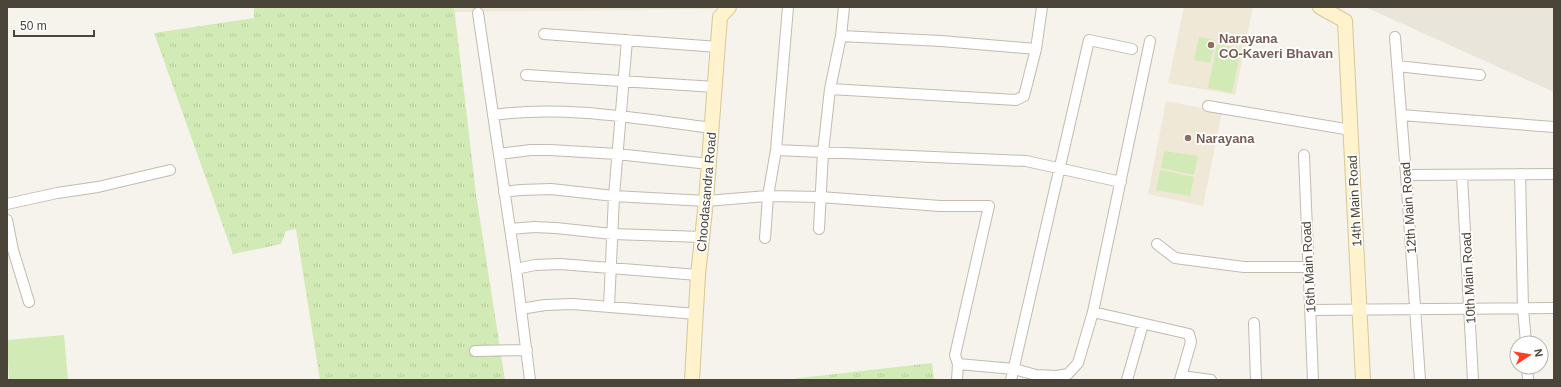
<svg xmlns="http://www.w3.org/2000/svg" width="1561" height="387" viewBox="0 0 1561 387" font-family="Helvetica,sans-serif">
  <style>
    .residential { fill: #eae5da }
    .education { fill: #efe8d6 }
    .grass { fill: url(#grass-tufts) }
    .pitch { fill: #d2eab5 }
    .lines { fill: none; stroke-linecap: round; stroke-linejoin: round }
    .street-casing { stroke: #c2bbae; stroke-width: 12 }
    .secondary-casing { stroke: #d6c79b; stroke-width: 16 }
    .street { stroke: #fff; stroke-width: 10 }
    .secondary { stroke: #fff3cd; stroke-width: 14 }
    .education-dot { fill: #8d6e63; stroke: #fff; stroke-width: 1.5 }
    .labels { text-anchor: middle; stroke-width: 3.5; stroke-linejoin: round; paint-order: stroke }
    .education-label { font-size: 13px; font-weight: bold; fill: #785e54; stroke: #fff; text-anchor: start }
    .street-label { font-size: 13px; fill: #4b4439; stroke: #fff }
  </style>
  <defs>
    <pattern id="grass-tufts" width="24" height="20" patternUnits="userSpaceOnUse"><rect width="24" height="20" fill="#d2eab5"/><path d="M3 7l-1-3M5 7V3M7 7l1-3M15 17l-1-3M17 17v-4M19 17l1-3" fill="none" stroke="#b6ca9c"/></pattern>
  </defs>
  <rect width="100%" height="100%" fill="#f6f3ec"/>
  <!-- residential -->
  <path class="residential" d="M 1365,7 L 1554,7 L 1554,92 Z"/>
  <!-- education -->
  <path class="education" d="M 454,7 L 714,7 L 713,9 L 455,12 Z
    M 1184,7 L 1253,7 L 1235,95 L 1168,83 Z
    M 1166,101 L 1222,112 L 1203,206 L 1148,194 Z"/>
  <!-- grass -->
  <path class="grass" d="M 254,7 L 454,7 L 476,194 L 505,380 L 320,380 L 296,229 L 286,231 L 281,244 L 233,254 L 154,33 L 254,18 Z
    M 932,363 L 934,380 L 782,380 Z"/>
  <!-- pitch -->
  <path class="pitch" d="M 1199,37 L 1215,40 L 1210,63 L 1194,60 Z
    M 1217,44 L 1241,49 L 1232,93 L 1208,88 Z
    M 1164,151 L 1198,156 L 1194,175 L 1161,168 Z
    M 1160,170 L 1194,177 L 1190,196 L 1156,190 Z
    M 64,335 L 68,380 L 9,380 L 7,340 Z"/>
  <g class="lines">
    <!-- street casing -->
    <g class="street-casing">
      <path id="street" d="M 478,13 L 516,269 L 530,380
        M 544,34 L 718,47
        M 841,36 L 941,41 L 1036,49
        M 1395,37 L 1406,175 L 1420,380
        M 1397,66 L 1480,75
        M 526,75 L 715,87
        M 830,89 L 1016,100 L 1024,96 L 1036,49 L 1042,7
        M 1208,106 L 1351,130
        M 493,115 C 566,105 639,119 712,128
        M 1401,115 L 1554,127
        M 776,150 L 1026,161 L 1121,182
        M 499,154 L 531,150 L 550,150 L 617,154 L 709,164
        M 1304,155 L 1313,380
        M 1520,174 L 1523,308 L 1526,343
        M 1406,175 L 1554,174
        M 1462,176 L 1473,380
        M 504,192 L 520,190 L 551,189 L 614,196 L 706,201 L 768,196 L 820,197 L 940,206 L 989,206 L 955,355 L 958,364 L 957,380
        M 7,204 L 57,193 L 98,187 L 170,170
        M 7,220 L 13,250 L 29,302
        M 510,229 L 534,227 L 556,228 L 612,234 L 702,237
        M 819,229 L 823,152 L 830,89 L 841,36 L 844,7
        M 765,238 L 768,196 L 776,150 L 788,7
        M 1157,244 L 1175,258 L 1244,267 L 1307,267
        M 516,269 L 535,265 L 560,264 L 698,275
        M 609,307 L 614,196 L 627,40
        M 521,309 L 545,305 L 573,304 L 696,314
        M 1310,310 L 1554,308
        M 1093,312 L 1189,334 L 1191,342 L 1180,380
        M 1254,323 L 1256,380
        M 475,351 L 527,350
        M 958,364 L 1014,369 L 1036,375 L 1057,376 L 1068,374 L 1078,363 L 1093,312 L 1150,41
        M 1527,367 L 1528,380
        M 1181,376 L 1211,380
        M 1011,380 L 1089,40 L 1132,49
        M 1127,380 L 1143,324"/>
    </g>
    <!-- secondary casing -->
    <g class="secondary-casing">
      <path id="secondary" d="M 1320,7 L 1345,21 L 1363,380
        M 692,380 L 698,275 L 706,201 L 720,17 L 729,7"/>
    </g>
    <!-- street -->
    <use href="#street" class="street"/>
    <!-- secondary -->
    <use href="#secondary" class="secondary"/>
  </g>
  <!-- markers -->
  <g class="education-dot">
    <circle cx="1211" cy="45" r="4"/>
    <circle cx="1188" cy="138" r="4"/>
  </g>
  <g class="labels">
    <!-- education labels -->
    <g class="education-label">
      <text x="1219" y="43">Narayana<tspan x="1219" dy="15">CO-Kaveri Bhavan</tspan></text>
      <text x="1196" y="143">Narayana</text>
    </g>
    <!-- street labels -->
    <g class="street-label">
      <text transform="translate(706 192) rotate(-85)" y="5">Choodasandra Road</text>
      <text transform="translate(1354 201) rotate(-93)" y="5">14th Main Road</text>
      <text transform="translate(1408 208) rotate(-94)" y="5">12th Main Road</text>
      <text transform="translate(1308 267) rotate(-93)" y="5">16th Main Road</text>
      <text transform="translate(1468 278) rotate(-93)" y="5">10th Main Road</text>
    </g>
  </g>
  <!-- border -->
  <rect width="1561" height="387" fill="none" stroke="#4b4439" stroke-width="16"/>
  <!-- north arrow -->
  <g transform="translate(1529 355) rotate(78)"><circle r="19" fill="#ffffff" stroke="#b7b4b0"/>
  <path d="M0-3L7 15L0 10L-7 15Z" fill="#fc3f1d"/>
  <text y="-6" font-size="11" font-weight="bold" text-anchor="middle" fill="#4b4439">N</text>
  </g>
  <!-- scale -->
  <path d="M14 30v6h80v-6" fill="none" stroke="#4b4439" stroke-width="2"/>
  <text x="20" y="30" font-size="12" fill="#4b4439" stroke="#ffffff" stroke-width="3" paint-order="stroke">50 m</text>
</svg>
